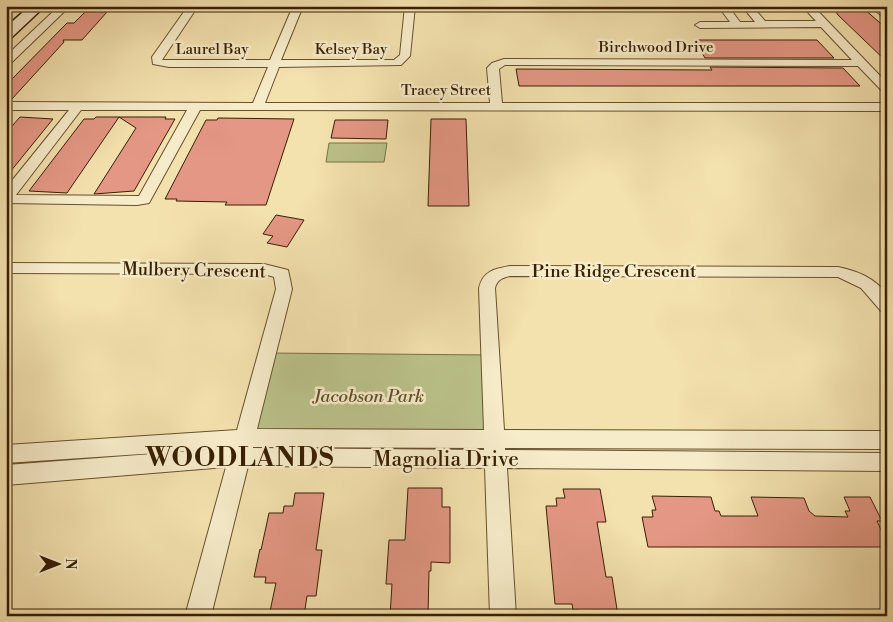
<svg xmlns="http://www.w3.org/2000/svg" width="893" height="622" viewBox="0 0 893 622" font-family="'Libre Bodoni',serif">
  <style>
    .green { fill: #bbc28a; stroke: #7a7046 }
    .building { fill: #e49784; stroke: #381f02 }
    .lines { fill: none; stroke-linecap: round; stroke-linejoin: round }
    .street-casing { stroke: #67502d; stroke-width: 2 }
    .secondary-casing { stroke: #381f02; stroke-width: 3 }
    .street { fill: #f7ecca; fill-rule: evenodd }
    .secondary { fill: #f7ecca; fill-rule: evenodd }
    .labels { text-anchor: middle; stroke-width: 5; stroke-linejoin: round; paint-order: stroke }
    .far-street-label { font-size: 15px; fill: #381f02; stroke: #f7ecca }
    .street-label { font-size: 18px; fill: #381f02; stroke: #f7ecca }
    .park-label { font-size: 18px; font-style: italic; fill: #5f502b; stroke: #f7ecca }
    .near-street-label { font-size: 21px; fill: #381f02; stroke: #f7ecca }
    .near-district-label { font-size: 26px; font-weight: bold; letter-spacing: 1px; fill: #381f02; stroke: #f7ecca }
  </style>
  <rect width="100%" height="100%" fill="#f3e1ae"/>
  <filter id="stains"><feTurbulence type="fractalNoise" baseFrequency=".004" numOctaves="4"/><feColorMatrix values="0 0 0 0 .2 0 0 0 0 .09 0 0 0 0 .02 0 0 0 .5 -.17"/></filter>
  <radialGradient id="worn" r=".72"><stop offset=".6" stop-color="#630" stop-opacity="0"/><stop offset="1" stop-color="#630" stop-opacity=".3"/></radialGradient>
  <!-- green -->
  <path class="green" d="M 329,143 L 387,143 L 384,162 L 326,162 Z
    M 268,353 L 490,355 L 494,439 L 245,438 Z"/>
  <!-- building -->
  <path class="building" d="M 832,6 L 863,8 L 887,29 L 887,62 L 838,15 Z
    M 85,12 L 107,12 L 82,40 L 63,40 L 64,42 L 11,100 L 6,100 L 6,81 L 10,81 L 67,23 L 74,23 Z
    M 694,40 L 817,40 L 834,58 L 705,58 Z
    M 710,67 L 843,68 L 860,86 L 519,86 L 516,69 L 712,70 Z
    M 20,117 L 53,119 L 6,177 L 6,133 Z
    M 96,117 L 166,117 L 165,119 L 175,119 L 134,191 L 94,194 L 136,128 L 119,117 L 67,193 L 29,191 L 84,119 L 94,119 Z
    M 218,118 L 294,119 L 266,205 L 225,205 L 227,202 L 176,201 L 177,199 L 165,199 L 206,120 L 217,120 Z
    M 431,119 L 466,119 L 469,206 L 428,206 Z
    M 335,120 L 388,120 L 386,139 L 331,138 Z
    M 276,215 L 304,220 L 287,247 L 267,243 L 273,236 L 263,234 Z
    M 408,488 L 442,488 L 442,507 L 450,507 L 450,563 L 431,562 L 431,571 L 429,571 L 428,616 L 390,616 L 392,584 L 386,584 L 389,540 L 405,540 Z
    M 563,489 L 600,489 L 606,522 L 597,522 L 606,577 L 612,577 L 618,616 L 580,616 L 579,610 L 573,610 L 572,604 L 555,604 L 546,506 L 557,506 L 556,498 L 565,498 Z
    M 295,493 L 324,493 L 316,550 L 322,550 L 316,596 L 307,596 L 304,616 L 269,616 L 276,583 L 265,583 L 266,577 L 254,577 L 260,549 L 261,550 L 269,513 L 283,513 L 284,506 L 293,506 Z
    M 652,496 L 711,497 L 715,511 L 719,511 L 721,516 L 758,516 L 751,497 L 804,498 L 809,511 L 815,516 L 848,517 L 845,511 L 850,511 L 844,497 L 870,497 L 882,521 L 877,521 L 887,543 L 887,547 L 648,547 L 642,517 L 653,517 L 652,510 L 656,510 Z"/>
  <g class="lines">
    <!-- street casing -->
    <g class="street-casing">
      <path id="street" d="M 8,6 L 19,6 L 6,16 Z
        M 59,6 L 70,6 L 10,64 L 6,65 L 6,56 Z
        M 188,6 L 198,6 L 162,60 L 270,60 L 293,6 L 303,6 L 281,60 L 394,60 L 400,55 L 405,6 L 415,6 L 410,56 L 401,65 L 279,67 L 265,103 L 490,103 L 487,68 L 492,63 L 504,59 L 852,60 L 821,27 L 700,28 L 695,25 L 700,22 L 730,22 L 718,6 L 728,6 L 740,22 L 755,22 L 742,6 L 752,6 L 765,21 L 816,21 L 802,6 L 813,6 L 887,83 L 887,93 L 883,92 L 858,66 L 505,65 L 499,69 L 502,103 L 887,103 L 887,111 L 200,110 L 149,203 L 137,205 L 6,203 L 6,188 L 69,110 L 6,110 L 6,102 L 253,103 L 268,67 L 169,67 L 153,64 L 152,57 ZM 81,110 L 187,110 L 139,196 L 16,195 Z
        M 870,6 L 881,6 L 887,12 L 887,20 Z
        M 6,263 L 264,264 L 288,270 L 292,289 L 257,429 L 484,430 L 479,288 C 483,271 494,269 510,266 L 838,267 C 858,271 874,278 887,294 L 887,313 L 881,311 L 861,288 L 838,277 L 510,276 C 502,278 497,280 495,288 L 504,430 L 887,431 L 887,449 L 505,448 L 505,450 L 887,453 L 887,471 L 507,468 L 516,616 L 490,616 L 485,468 L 248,466 L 211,616 L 185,616 L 226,467 L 6,485 L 6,465 L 232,448 L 6,463 L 6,445 L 237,430 L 276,289 L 274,277 L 264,274 L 6,273 ZM 253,447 L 484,448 L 484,450 L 253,448 Z"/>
    </g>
    <!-- secondary casing -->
    <g class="secondary-casing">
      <path id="secondary" d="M 30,6 L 45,6 L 11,38 L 6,39 L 6,27 Z"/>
    </g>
    <!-- street -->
    <use href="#street" class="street"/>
    <!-- secondary -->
    <use href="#secondary" class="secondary"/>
  </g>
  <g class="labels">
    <!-- far-street labels -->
    <g class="far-street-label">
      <text x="656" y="52">Birchwood Drive</text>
      <text x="212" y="54">Laurel Bay</text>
      <text x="351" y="54">Kelsey Bay</text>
      <text x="446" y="95">Tracey Street</text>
    </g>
    <!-- street labels -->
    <g class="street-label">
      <text transform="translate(194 270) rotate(1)" y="6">Mulbery Crescent</text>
      <text x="614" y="277">Pine Ridge Crescent</text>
    </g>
    <!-- park labels -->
    <g class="park-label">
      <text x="369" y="402">Jacobson Park</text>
    </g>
    <!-- near-street labels -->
    <g class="near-street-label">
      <text x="446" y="466">Magnolia Drive</text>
    </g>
    <!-- near-district labels -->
    <g class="near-district-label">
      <text x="240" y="466">WOODLANDS</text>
    </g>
  </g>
  <!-- margin -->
  <rect width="893" height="622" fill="none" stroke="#f3e1ae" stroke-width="25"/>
  <rect x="8" y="8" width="878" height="607" fill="none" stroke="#381f02" stroke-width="2.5"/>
  <rect x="12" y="12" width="868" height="597" fill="none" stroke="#381f02"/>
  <!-- north arrow -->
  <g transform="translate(58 564) rotate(90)" stroke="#f7ecca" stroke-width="4" paint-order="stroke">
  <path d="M0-4L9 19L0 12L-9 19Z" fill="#381f02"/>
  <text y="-8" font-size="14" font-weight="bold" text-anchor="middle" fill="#381f02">N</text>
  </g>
  <rect width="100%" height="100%" filter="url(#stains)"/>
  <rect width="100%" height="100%" fill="url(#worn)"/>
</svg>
